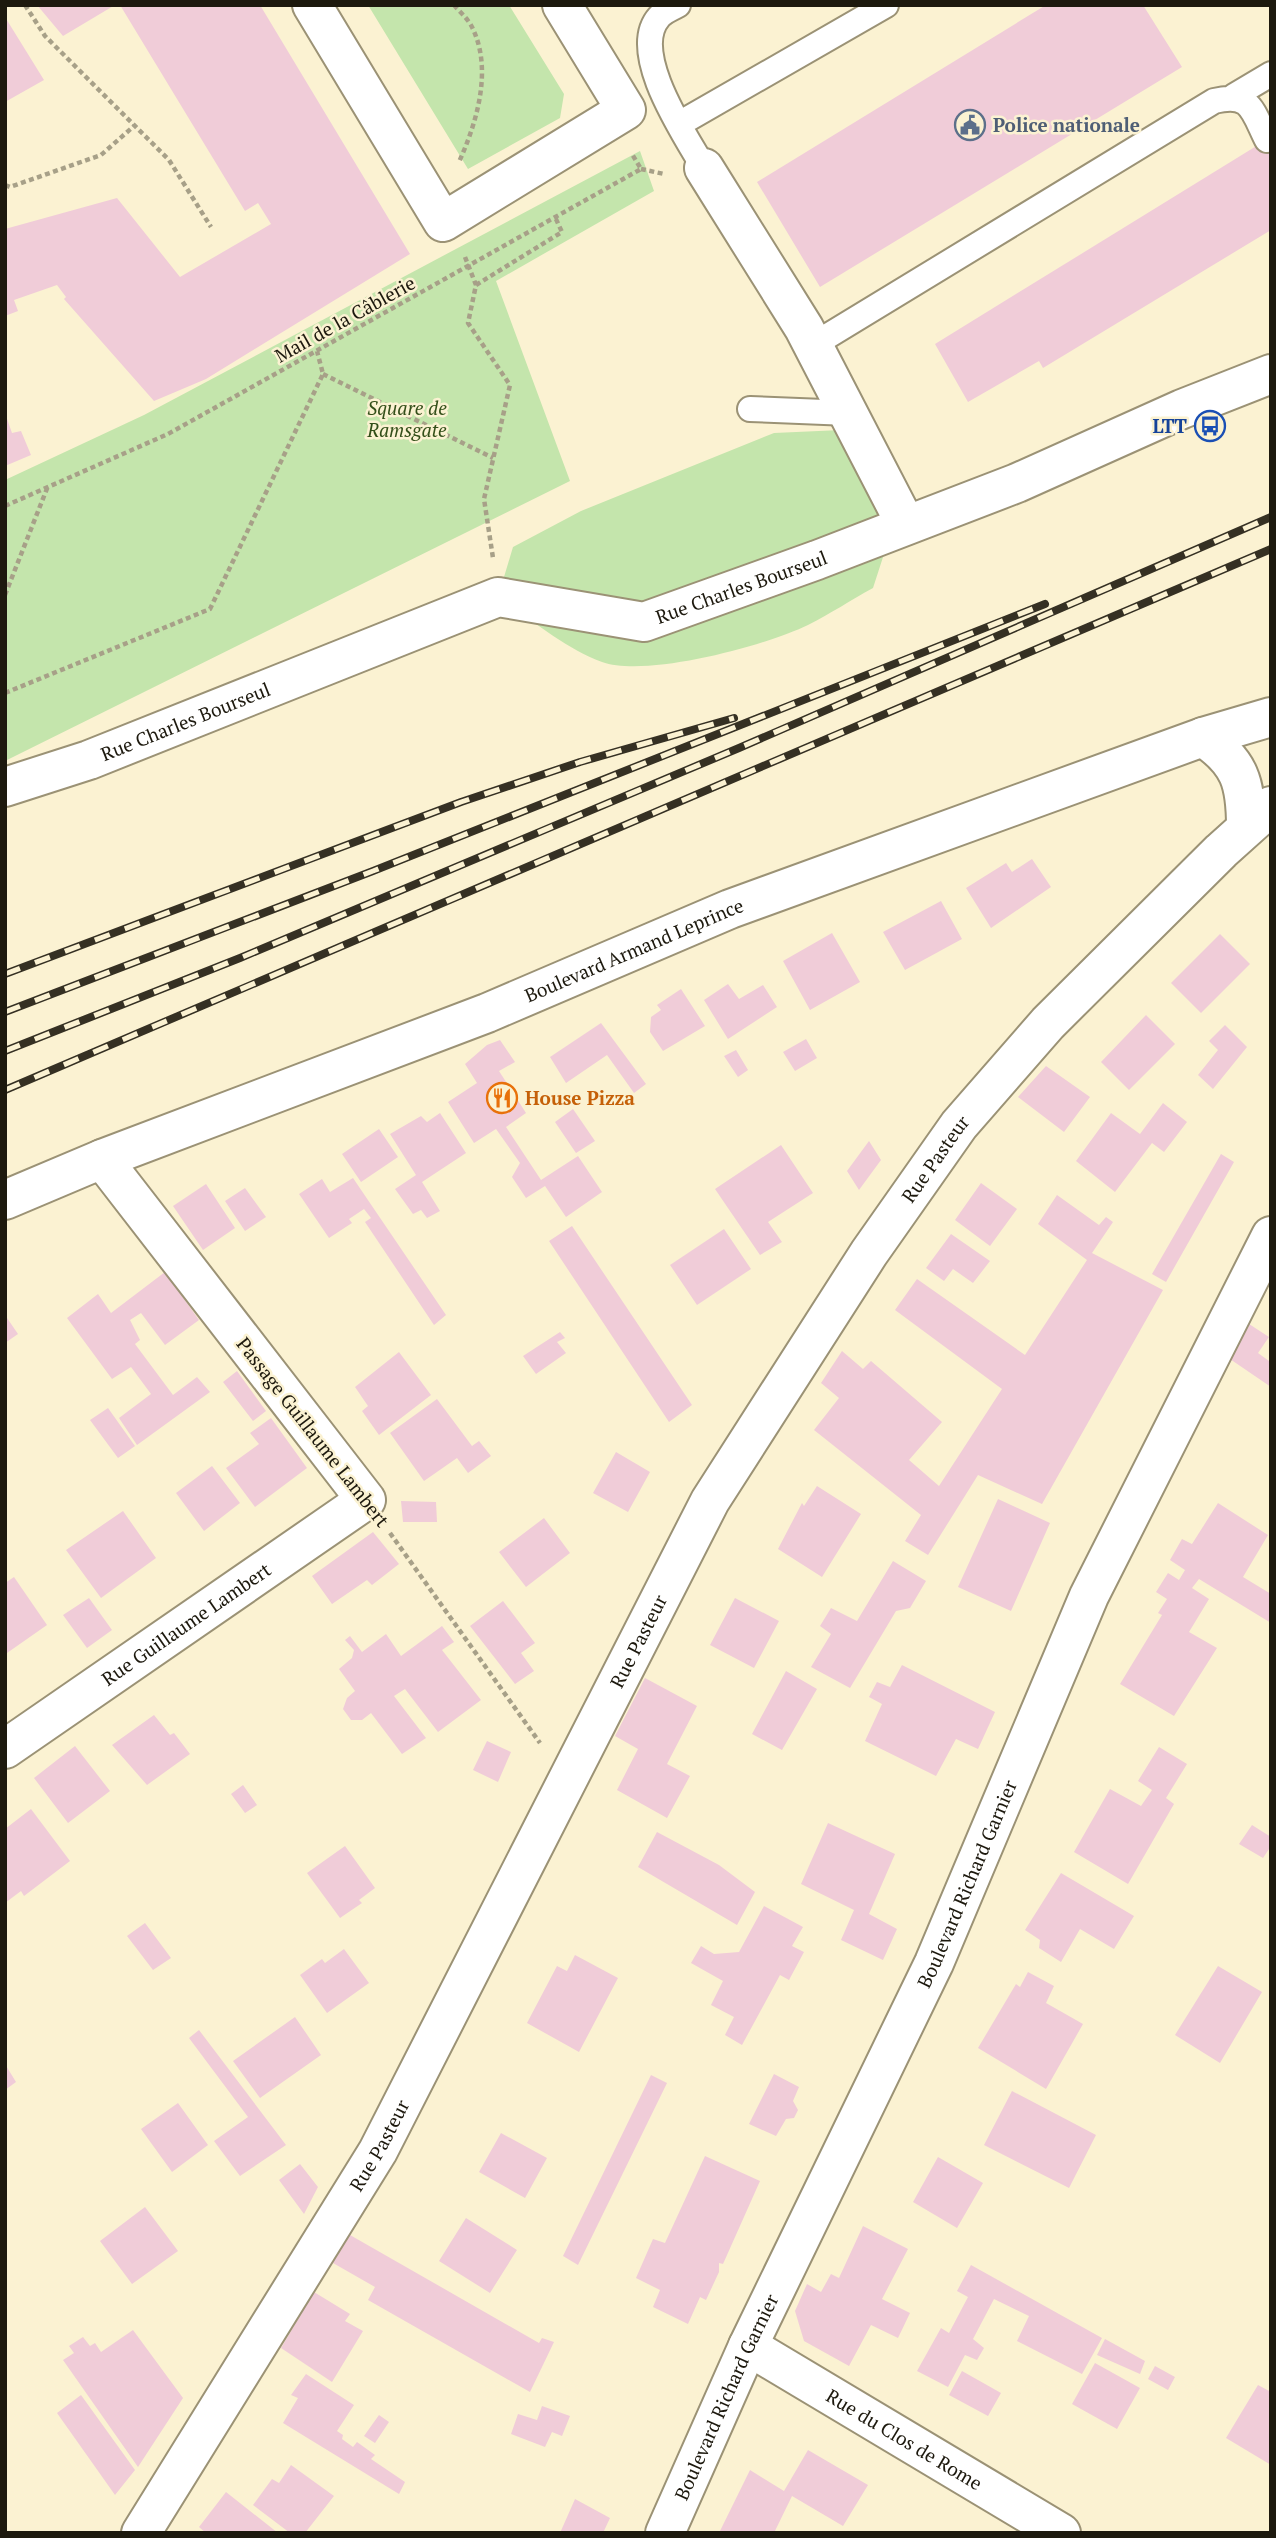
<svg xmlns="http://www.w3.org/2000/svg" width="1276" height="2538" viewBox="0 0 1276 2538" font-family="'PT Serif',serif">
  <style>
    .green { fill: #c4e5ac }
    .building { fill: #f0ccd8 }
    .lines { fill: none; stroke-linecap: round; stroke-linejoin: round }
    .lane-casing { stroke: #9b9275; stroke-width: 28 }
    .street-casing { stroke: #9b9275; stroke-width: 42 }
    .secondary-casing { stroke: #9b9275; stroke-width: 42 }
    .path { stroke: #a7a088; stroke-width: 4.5; stroke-dasharray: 5 3.5; stroke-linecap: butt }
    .lane { stroke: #fff; stroke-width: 24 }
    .street { stroke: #fff; stroke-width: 38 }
    .secondary { stroke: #fff; stroke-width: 38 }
    .rail-casing { stroke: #353023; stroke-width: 8 }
    .rail { stroke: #fbf2d2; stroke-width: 5; stroke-dasharray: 16; stroke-linecap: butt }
    .labels { text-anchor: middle; stroke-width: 5; stroke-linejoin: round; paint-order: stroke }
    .service-label { font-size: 19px; font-weight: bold; fill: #4e5e75; stroke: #fbf2d2; text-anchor: start }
    .street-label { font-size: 19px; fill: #1d190e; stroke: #fbf2d2 }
    .park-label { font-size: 19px; font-style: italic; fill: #334f19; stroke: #fbf2d2 }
    .transit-label { font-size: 19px; font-weight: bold; fill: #164399; stroke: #fbf2d2; text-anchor: end }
    .food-label { font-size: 19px; font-weight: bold; fill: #c56008; stroke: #fbf2d2; text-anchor: start }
  </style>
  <rect width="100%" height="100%" fill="#fbf2d2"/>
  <!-- green -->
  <path class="green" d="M 368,5 L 509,5 L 564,94 L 560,118 L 468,169 Z
    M 640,151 L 654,191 L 496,281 L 570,481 L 5,761 L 5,480 L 144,415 Z
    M 841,430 L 886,494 L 884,554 L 873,588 C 851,600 830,614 808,625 C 765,646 646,678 602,662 C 564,648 531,619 498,597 L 513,547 L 581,511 L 774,433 Z"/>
  <!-- building -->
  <path class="building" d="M 37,5 L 115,5 L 63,36 Z
    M 120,5 L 260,5 L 410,254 L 206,379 L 154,401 L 64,299 L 66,297 L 57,285 L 14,300 L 18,311 L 5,316 L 5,229 L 117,198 L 180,277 L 271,224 L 258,203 L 245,211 Z
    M 1046,5 L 1143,5 L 1182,67 L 820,287 L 757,182 Z
    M 5,17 L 44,80 L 5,102 Z
    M 1271,137 L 1271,230 L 1043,368 L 1039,361 L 968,402 L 935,344 Z
    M 5,413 L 12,433 L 21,431 L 31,455 L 5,466 Z
    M 1032,859 L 1051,887 L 991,928 L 966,888 L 1006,863 L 1012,872 Z
    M 941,901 L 962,939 L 905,970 L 883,932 Z
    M 832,933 L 860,982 L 810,1010 L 783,961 Z
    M 1220,934 L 1250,964 L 1201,1013 L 1171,983 Z
    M 728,984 L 739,999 L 763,985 L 777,1007 L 728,1039 L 704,1000 Z
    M 681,989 L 705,1026 L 663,1051 L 650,1032 L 651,1017 L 661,1010 L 657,1005 Z
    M 1146,1015 L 1175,1044 L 1129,1090 L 1101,1062 Z
    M 601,1023 L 646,1084 L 634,1093 L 607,1055 L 566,1083 L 550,1057 Z
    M 1225,1025 L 1247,1047 L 1213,1089 L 1198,1075 L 1218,1050 L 1209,1041 Z
    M 806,1039 L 817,1058 L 795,1071 L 783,1052 Z
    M 500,1040 L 515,1062 L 499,1071 L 526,1113 L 506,1127 L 541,1180 L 578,1156 L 602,1192 L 566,1217 L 545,1186 L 526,1198 L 512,1177 L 520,1163 L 496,1129 L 474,1143 L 448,1102 L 477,1083 L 465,1064 L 487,1045 Z
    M 736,1050 L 748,1070 L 738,1077 L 724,1056 Z
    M 1046,1066 L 1090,1097 L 1064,1132 L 1018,1097 Z
    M 1163,1103 L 1187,1122 L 1164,1152 L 1152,1143 L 1115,1192 L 1076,1161 L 1111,1113 L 1140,1134 Z
    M 573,1109 L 595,1141 L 576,1153 L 555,1122 Z
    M 440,1113 L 466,1153 L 422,1182 L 440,1211 L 427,1218 L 421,1210 L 413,1214 L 395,1189 L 416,1175 L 390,1134 L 421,1116 L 427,1122 Z
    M 379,1129 L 398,1157 L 361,1182 L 342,1154 Z
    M 869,1141 L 881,1160 L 859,1190 L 847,1171 Z
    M 781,1145 L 813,1193 L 768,1222 L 782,1242 L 760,1255 L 715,1189 Z
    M 1221,1154 L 1234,1162 L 1166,1282 L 1152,1274 Z
    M 353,1178 L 446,1315 L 434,1325 L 365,1222 L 371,1218 L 364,1209 L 349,1219 L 352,1223 L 329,1238 L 299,1194 L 322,1179 L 330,1192 Z
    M 981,1183 L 1017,1209 L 990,1246 L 955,1220 Z
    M 206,1184 L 235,1228 L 203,1250 L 173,1206 Z
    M 245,1188 L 266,1217 L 245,1231 L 225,1201 Z
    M 1057,1195 L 1099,1225 L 1106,1217 L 1113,1222 L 1092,1253 L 1163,1290 L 1042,1504 L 978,1475 L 928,1555 L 905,1541 L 921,1515 L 814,1430 L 839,1398 L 821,1383 L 842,1351 L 863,1369 L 871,1361 L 942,1422 L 909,1460 L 939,1486 L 1002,1389 L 895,1310 L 917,1279 L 1025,1355 L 1087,1260 L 1038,1224 Z
    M 572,1226 L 692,1405 L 669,1422 L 549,1241 Z
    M 724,1229 L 751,1269 L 697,1305 L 670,1265 Z
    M 951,1234 L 990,1261 L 973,1283 L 953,1269 L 944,1281 L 926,1268 Z
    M 165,1272 L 199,1320 L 165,1345 L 141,1313 L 130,1320 L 140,1340 L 135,1344 L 173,1395 L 197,1377 L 210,1392 L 137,1445 L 119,1418 L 151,1394 L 131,1367 L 112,1379 L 67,1318 L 98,1294 L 111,1313 Z
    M 5,1315 L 18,1334 L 5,1343 Z
    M 1246,1322 L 1269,1337 L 1258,1353 L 1269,1361 L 1271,1358 L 1271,1387 L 1227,1357 Z
    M 560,1332 L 565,1338 L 557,1342 L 566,1353 L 536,1374 L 523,1356 Z
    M 399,1352 L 431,1395 L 379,1435 L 362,1411 L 368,1406 L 355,1387 Z
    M 237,1371 L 266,1411 L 253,1421 L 223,1382 Z
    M 437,1399 L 472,1446 L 479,1441 L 491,1456 L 468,1473 L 457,1458 L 424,1481 L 390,1433 Z
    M 108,1408 L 135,1446 L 118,1458 L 90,1420 Z
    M 271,1418 L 307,1468 L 255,1507 L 226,1468 L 259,1444 L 250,1433 Z
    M 616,1452 L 650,1472 L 628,1512 L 593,1493 Z
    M 212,1466 L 240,1503 L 204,1531 L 176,1493 Z
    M 817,1486 L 861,1514 L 822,1577 L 778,1549 L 802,1503 L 804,1506 Z
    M 998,1499 L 1050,1523 L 1011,1611 L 958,1587 Z
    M 401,1501 L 436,1502 L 437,1522 L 403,1522 Z
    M 1218,1503 L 1268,1535 L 1243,1577 L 1271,1594 L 1271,1623 L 1199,1579 L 1192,1588 L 1209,1599 L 1189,1632 L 1217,1648 L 1174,1716 L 1120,1684 L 1162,1615 L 1158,1613 L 1167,1599 L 1156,1592 L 1168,1573 L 1179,1580 L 1185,1570 L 1170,1560 L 1182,1539 L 1192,1544 Z
    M 123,1511 L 156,1558 L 101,1598 L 66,1550 Z
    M 544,1518 L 570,1553 L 526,1587 L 499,1552 Z
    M 373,1532 L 399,1564 L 372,1585 L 367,1580 L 332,1604 L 312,1576 Z
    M 893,1561 L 926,1581 L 910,1608 L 896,1611 L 850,1688 L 811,1667 L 831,1634 L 820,1626 L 831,1608 L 857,1621 Z
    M 14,1577 L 47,1625 L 7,1653 L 5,1583 Z
    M 89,1598 L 112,1630 L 87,1648 L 63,1615 Z
    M 735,1598 L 779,1621 L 754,1668 L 710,1645 Z
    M 503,1601 L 535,1643 L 521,1653 L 534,1671 L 515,1684 L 470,1626 Z
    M 442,1626 L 454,1642 L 442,1650 L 481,1700 L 438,1732 L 405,1689 L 394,1696 L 426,1738 L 402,1754 L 371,1713 L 362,1720 L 351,1720 L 343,1709 L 347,1698 L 355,1691 L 339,1669 L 352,1658 L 354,1650 L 345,1640 L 350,1636 L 362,1652 L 386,1634 L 401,1656 Z
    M 902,1665 L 995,1712 L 978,1749 L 956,1739 L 936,1776 L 865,1741 L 882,1704 L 869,1697 L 877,1682 L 890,1687 Z
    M 786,1671 L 817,1689 L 782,1750 L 752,1734 Z
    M 645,1678 L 697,1706 L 667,1764 L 690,1776 L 667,1818 L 617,1790 L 638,1749 L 615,1736 Z
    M 154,1715 L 170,1735 L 174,1733 L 190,1754 L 147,1785 L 112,1745 Z
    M 487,1741 L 511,1752 L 498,1782 L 473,1770 Z
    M 75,1746 L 110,1791 L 68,1823 L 34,1778 Z
    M 1159,1747 L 1187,1764 L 1166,1798 L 1174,1804 L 1128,1884 L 1074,1852 L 1110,1789 L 1141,1806 L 1152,1790 L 1138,1781 Z
    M 243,1785 L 257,1805 L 245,1813 L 231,1794 Z
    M 31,1809 L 70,1861 L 24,1896 L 21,1891 L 5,1903 L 5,1829 Z
    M 828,1823 L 895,1854 L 869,1914 L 897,1929 L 883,1960 L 841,1940 L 854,1910 L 801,1884 Z
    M 1252,1825 L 1271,1837 L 1271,1846 L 1263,1858 L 1239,1844 Z
    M 657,1832 L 719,1865 L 755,1892 L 737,1925 L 638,1867 Z
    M 345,1846 L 375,1888 L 359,1900 L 362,1903 L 340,1918 L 307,1873 Z
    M 1061,1873 L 1134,1916 L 1114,1949 L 1080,1929 L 1061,1962 L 1039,1948 L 1040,1940 L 1025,1930 Z
    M 764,1906 L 803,1927 L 792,1946 L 804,1952 L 789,1980 L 780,1975 L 742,2045 L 725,2035 L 734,2017 L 711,2005 L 723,1981 L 691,1963 L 701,1946 L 714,1954 L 739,1952 Z
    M 145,1923 L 171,1958 L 153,1970 L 127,1936 Z
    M 344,1949 L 369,1983 L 327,2013 L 300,1975 L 322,1959 L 325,1963 Z
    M 575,1955 L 618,1978 L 579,2052 L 527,2023 L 557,1966 L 567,1971 Z
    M 1218,1966 L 1262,1992 L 1220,2063 L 1175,2035 Z
    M 1028,1972 L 1054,1986 L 1046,2003 L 1083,2024 L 1046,2089 L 978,2048 L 1016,1984 L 1020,1987 Z
    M 295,2017 L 321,2055 L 260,2098 L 233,2061 Z
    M 199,2030 L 286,2145 L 240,2176 L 214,2141 L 248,2117 L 189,2038 Z
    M 5,2064 L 16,2082 L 5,2090 Z
    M 774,2074 L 799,2087 L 793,2101 L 798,2110 L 794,2118 L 786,2119 L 776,2136 L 749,2124 Z
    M 651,2075 L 667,2083 L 578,2265 L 563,2256 Z
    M 1012,2091 L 1096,2135 L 1069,2188 L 984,2145 Z
    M 178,2103 L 208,2145 L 172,2172 L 141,2129 Z
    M 501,2133 L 547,2158 L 525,2198 L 479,2172 Z
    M 705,2156 L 760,2181 L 723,2264 L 719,2263 L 719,2272 L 706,2300 L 700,2297 L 688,2324 L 653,2307 L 660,2290 L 636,2278 L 653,2239 L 665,2243 Z
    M 938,2157 L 983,2183 L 957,2228 L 913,2202 Z
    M 300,2164 L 318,2187 L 304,2214 L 279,2180 Z
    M 145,2207 L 178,2251 L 132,2284 L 100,2241 Z
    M 466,2218 L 517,2250 L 490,2293 L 439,2261 Z
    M 863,2226 L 908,2249 L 882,2299 L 910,2313 L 898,2338 L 871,2325 L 849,2366 L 804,2341 L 795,2311 L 807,2284 L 821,2292 L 831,2274 L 839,2278 Z
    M 350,2235 L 539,2343 L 542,2338 L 554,2342 L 530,2392 L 368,2300 L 375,2287 L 333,2263 Z
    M 971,2265 L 1102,2338 L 1082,2374 L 1017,2341 L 1029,2316 L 994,2299 L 973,2339 L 984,2348 L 977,2360 L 965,2355 L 948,2387 L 917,2371 L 941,2328 L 949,2333 L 968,2297 L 957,2291 Z
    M 314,2292 L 350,2314 L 345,2321 L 363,2331 L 332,2382 L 281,2348 Z
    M 133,2330 L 183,2398 L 138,2467 L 63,2360 L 74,2353 L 69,2346 L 83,2337 L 90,2346 L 95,2343 L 101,2352 Z
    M 1105,2339 L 1145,2361 L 1140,2374 L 1097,2355 Z
    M 1095,2363 L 1140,2388 L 1117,2429 L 1072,2404 Z
    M 1155,2366 L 1175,2377 L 1168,2390 L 1148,2379 Z
    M 962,2371 L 1001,2393 L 988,2416 L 949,2395 Z
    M 306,2374 L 354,2405 L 337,2431 L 343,2435 L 342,2439 L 353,2447 L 357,2442 L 375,2455 L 371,2459 L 405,2482 L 399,2494 L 283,2423 L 298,2398 L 291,2395 Z
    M 1258,2385 L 1271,2392 L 1271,2465 L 1226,2438 Z
    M 81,2395 L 135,2470 L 115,2495 L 57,2413 Z
    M 542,2406 L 570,2416 L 562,2436 L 552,2432 L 545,2447 L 511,2434 L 518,2414 L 537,2420 Z
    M 379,2415 L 389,2422 L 375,2443 L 364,2436 Z
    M 808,2450 L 868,2485 L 843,2526 L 792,2496 L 774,2533 L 719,2533 L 750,2470 L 784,2491 Z
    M 291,2465 L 334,2496 L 305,2533 L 290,2533 L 253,2505 L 272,2479 L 279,2483 Z
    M 226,2492 L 278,2533 L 206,2533 L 199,2527 Z
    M 575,2499 L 610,2518 L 603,2533 L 560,2533 Z"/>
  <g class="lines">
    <!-- lane casing -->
    <g class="lane-casing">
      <path id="lane" d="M 678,5 C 672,8 663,12 659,17 C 628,52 685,135 704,168
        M 1234,96 L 1271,74
        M 679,124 L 886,5
        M 813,345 L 1214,101 C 1251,92 1252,110 1267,140
        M 750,409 L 849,413"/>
    </g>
    <!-- street casing -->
    <g class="street-casing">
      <g id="street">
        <path d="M 312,5 L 443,222 L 626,110 L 562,5"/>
        <path d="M 704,168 L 804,328 L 906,525"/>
        <path d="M 1203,737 C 1240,762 1246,783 1246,827"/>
        <path id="s1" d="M 5,1749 L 366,1500 L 102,1159"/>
        <path id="s2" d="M 748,2346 L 1061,2533"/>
        <path id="s3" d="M 665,2533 L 748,2346 L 934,1963 L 1089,1596 L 1271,1236"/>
      </g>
    </g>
    <!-- secondary casing -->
    <g class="secondary-casing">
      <g id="secondary">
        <path id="s4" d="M 5,787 L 89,760 L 498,597 L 644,622 L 817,560 L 1017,483 L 1182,409 L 1271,374"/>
        <path id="s5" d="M 5,1200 L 102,1159 L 487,1013 L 730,909 L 1203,737 L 1271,717"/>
        <path id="s6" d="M 141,2533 L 378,2151 L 710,1501 L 869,1253 L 959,1125 L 1048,1023 L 1221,851 L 1271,806"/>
      </g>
    </g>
    <!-- path -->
    <path class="path" d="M 25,5 L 45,36 L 169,160 L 211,227
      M 454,5 C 460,12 468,19 472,27 C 493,69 477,122 459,162
      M 641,169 L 664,174
      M 5,185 L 10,187 L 101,155 L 134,126
      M 465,257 L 476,285 L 468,323 L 510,385 L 484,499 L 493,558
      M 476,285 L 562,232 L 555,217
      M 323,374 L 493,458
      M 5,506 L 168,434 L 641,169 L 632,154
      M 5,595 L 48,486
      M 5,693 L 210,609 L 323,374 L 317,351
      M 390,1533 L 540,1743"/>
    <!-- lane -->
    <use href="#lane" class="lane"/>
    <!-- street -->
    <use href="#street" class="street"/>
    <!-- secondary -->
    <use href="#secondary" class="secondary"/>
    <!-- rail casing -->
    <g class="rail-casing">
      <path id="rail" d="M 5,974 L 461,802 L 580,762 L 734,718
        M 5,1012 L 373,871 L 1045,604
        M 5,1051 L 240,958 L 739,748 L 1271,517
        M 5,1090 L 1271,549"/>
    </g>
    <!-- rail -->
    <use href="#rail" class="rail"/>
  </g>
  <!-- icons -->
  <defs>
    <g id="civic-ring" transform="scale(1.575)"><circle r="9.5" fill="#fbf2d2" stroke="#5c6f8a" stroke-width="1.5"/><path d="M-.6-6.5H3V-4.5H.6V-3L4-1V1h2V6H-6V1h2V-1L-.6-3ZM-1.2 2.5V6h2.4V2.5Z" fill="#5c6f8a"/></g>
    <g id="bus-ring" transform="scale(1.575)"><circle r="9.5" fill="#fbf2d2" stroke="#1a4fb4" stroke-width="1.5"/><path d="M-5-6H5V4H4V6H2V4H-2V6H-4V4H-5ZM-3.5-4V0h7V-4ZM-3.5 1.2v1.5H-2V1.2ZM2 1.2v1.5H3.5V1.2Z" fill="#1a4fb4"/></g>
    <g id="restaurant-ring" transform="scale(1.575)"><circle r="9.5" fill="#fbf2d2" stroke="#e8710a" stroke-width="1.5"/><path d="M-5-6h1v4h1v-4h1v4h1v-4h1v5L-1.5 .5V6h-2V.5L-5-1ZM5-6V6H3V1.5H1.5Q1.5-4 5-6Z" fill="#e8710a"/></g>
  </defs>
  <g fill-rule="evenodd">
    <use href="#civic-ring" x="970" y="125"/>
    <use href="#bus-ring" x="1210" y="426"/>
    <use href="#restaurant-ring" x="502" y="1098"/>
  </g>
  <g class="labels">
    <!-- service labels -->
    <g class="service-label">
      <text x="993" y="132">Police nationale</text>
    </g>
    <!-- street labels -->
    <g class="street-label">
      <text transform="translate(345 319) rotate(-29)" y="7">Mail de la Câblerie</text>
      <text dy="7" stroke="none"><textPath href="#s4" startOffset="780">Rue Charles Bourseul</textPath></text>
      <text dy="7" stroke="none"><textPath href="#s4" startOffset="192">Rue Charles Bourseul</textPath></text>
      <text dy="7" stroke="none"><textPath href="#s5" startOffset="677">Boulevard Armand Leprince</textPath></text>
      <text dy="7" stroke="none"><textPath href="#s6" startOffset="1589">Rue Pasteur</textPath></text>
      <text transform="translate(313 1432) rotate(52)" y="7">Passage Guillaume Lambert</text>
      <text dy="7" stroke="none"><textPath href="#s1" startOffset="220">Rue Guillaume Lambert</textPath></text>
      <text dy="7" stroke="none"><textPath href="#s6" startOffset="1022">Rue Pasteur</textPath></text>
      <text dy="7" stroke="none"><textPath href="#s3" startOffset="716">Boulevard Richard Garnier</textPath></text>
      <text dy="7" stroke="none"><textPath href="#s6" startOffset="455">Rue Pasteur</textPath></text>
      <text dy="7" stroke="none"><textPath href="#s3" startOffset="149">Boulevard Richard Garnier</textPath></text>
      <text dy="7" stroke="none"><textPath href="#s2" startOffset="182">Rue du Clos de Rome</textPath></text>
    </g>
    <!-- park labels -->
    <g class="park-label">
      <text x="407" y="415">Square de<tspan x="407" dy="22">Ramsgate</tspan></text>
    </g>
    <!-- transit labels -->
    <g class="transit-label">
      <text x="1187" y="433">LTT</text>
    </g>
    <!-- food labels -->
    <g class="food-label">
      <text x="525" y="1105">House Pizza</text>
    </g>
  </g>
  <!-- border -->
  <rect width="1276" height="2538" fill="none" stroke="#1d190e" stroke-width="14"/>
</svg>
